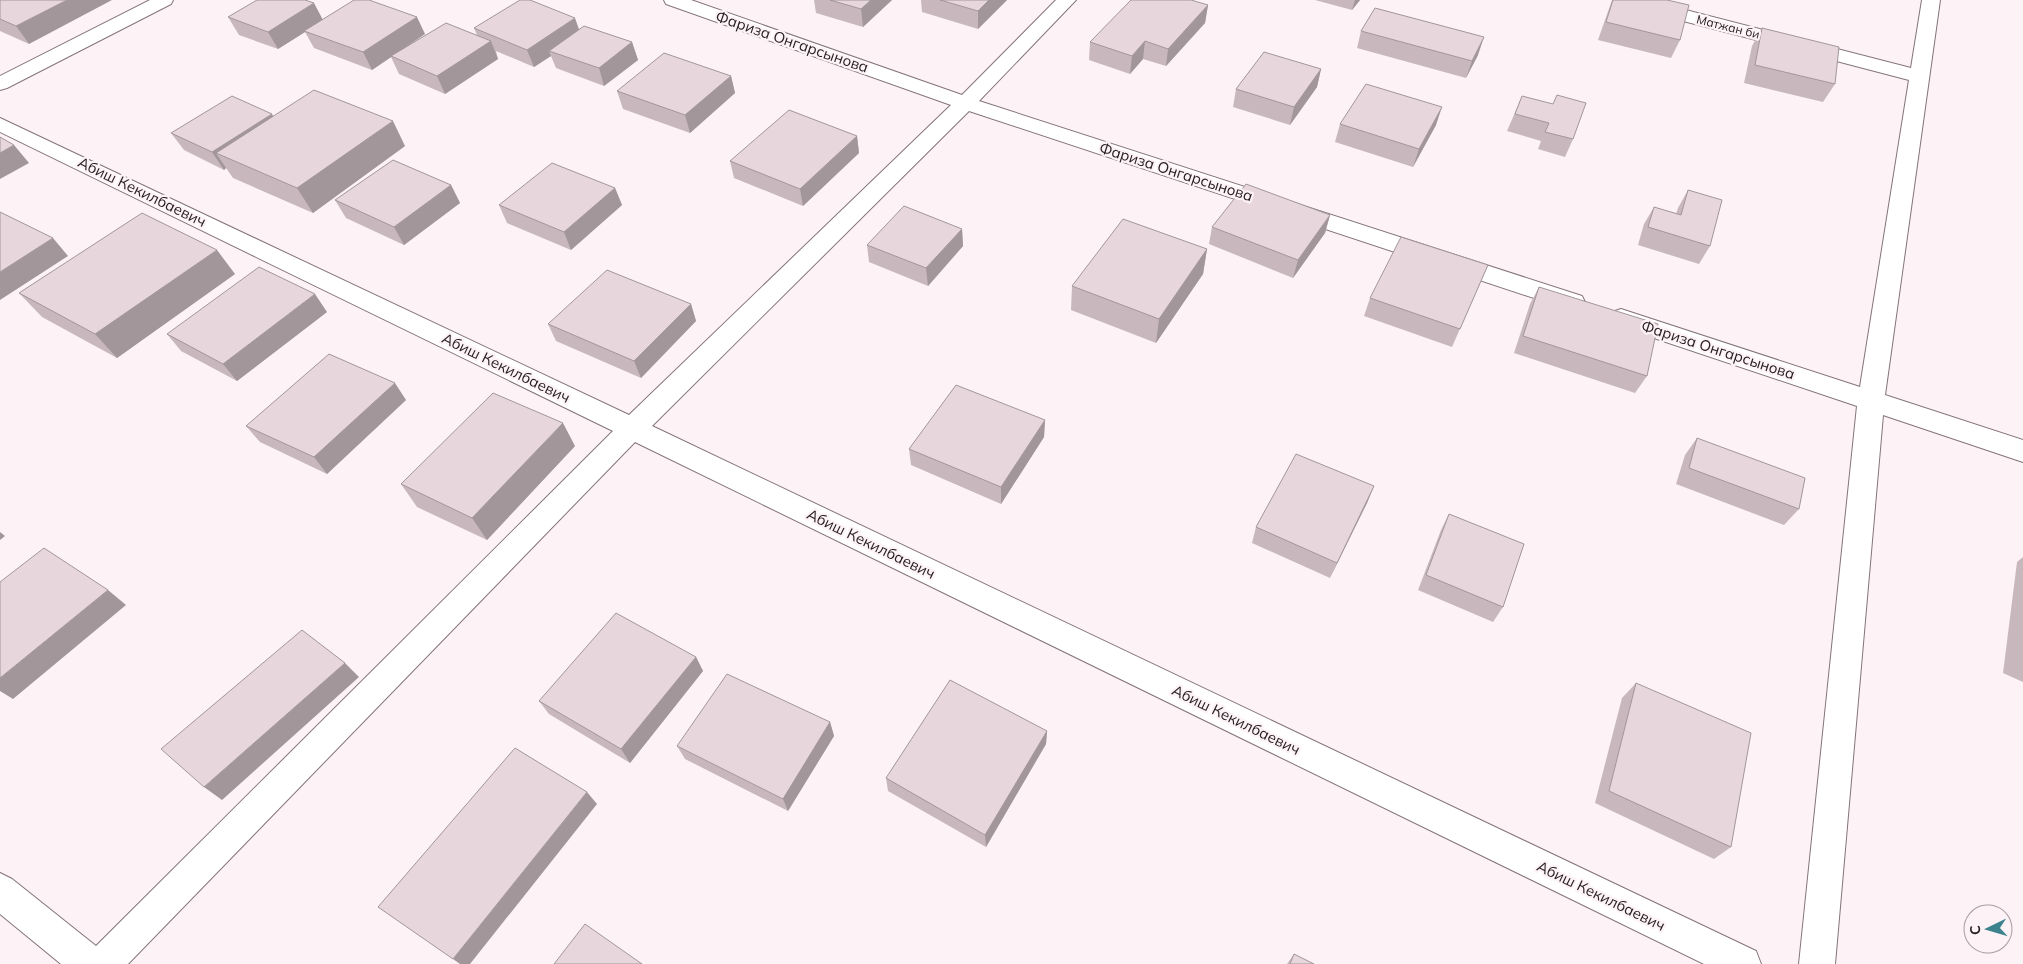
<svg xmlns="http://www.w3.org/2000/svg" width="2023" height="964" viewBox="0 0 2023 964" font-family="Mulish,sans-serif">
  <style>
    .lines { fill: none; stroke-linecap: round; stroke-linejoin: round }
    .minor-casing { stroke: #84747a; stroke-width: 2 }
    .minor { fill: #fff; fill-rule: evenodd }
    .wall { fill: #c8b8be }
    .shaded-wall { fill: #a2969b }
    .building { fill: #e8d6dd; stroke: #a2969b }
    .labels { text-anchor: middle; stroke-width: 4.5; stroke-linejoin: round; paint-order: stroke }
    .far-street-label { font-size: 12px; fill: #272023; stroke: #fdf2f6 }
    .street-label { font-size: 15px; fill: #272023; stroke: #fdf2f6 }
  </style>
  <rect width="100%" height="100%" fill="#fdf2f6"/>
  <g class="lines">
    <!-- minor casing -->
    <g class="minor-casing">
      <path id="minor" d="M 150,0 L 173,0 L 171,4 L 7,88 L 0,90 L 0,76 Z
        M 664,0 L 691,0 L 962,95 L 1056,0 L 1076,0 L 979,101 L 1582,296 L 1585,302 L 1582,308 L 1573,311 L 1564,308 L 969,111 L 652,426 L 1756,951 L 1761,964 L 1704,964 L 635,442 L 128,964 L 61,964 L 0,914 L 0,873 L 12,879 L 96,946 L 613,431 L 0,132 L 0,118 L 629,415 L 951,105 L 666,4 Z
        M 1616,0 L 1647,0 L 1911,68 L 1922,0 L 1940,0 L 1885,395 L 2023,440 L 2023,462 L 1883,415 L 1835,964 L 1799,964 L 1857,406 L 1612,324 L 1609,318 L 1612,312 L 1621,309 L 1860,387 L 1909,80 L 1618,4 Z"/>
    </g>
    <!-- minor -->
    <use href="#minor" class="minor"/>
  </g>
  <!-- wall -->
  <path class="wall" d="M 0,0 L 29,44 L 0,31 Z
    M 814,0 L 892,0 L 863,27 L 816,13 Z
    M 921,0 L 1007,0 L 978,29 L 922,12 Z
    M 1315,0 L 1360,0 L 1352,10 Z
    M 1612,0 L 1667,0 L 1680,40 L 1671,58 L 1598,40 Z
    M 1208,5 L 1205,23 L 1166,66 L 1143,59 L 1130,74 L 1089,60 L 1090,42 Z
    M 228,17 L 323,19 L 425,34 L 406,47 L 477,35 L 474,28 L 579,29 L 632,42 L 638,60 L 604,86 L 556,68 L 551,56 L 534,67 L 496,51 L 498,59 L 445,94 L 399,74 L 391,57 L 372,70 L 314,48 L 305,32 L 278,49 L 239,35 Z
    M 1762,28 L 1835,84 L 1823,102 L 1744,83 L 1752,46 Z
    M 1361,31 L 1478,55 L 1466,78 L 1357,48 Z
    M 1321,69 L 1317,87 L 1290,125 L 1233,107 L 1236,89 Z
    M 731,76 L 735,93 L 690,133 L 623,109 L 617,91 Z
    M 1522,96 L 1573,139 L 1565,157 L 1538,149 L 1541,141 L 1507,131 Z
    M 273,116 L 405,146 L 313,213 L 233,178 L 226,168 L 224,170 L 184,150 L 171,133 Z
    M 1340,124 L 1436,125 L 1413,167 L 1335,142 Z
    M 857,136 L 859,153 L 803,206 L 734,178 L 730,161 Z
    M 451,185 L 460,203 L 404,245 L 346,218 L 335,200 Z
    M 615,188 L 622,205 L 571,250 L 507,223 L 499,205 Z
    M 1688,190 L 1710,246 L 1699,264 L 1638,245 L 1644,224 L 1654,207 L 1676,214 L 1678,208 Z
    M 1330,215 L 1325,233 L 1293,278 L 1209,244 L 1212,227 Z
    M 962,229 L 963,246 L 928,286 L 869,262 L 867,245 Z
    M 1207,249 L 1203,274 L 1156,343 L 1071,310 L 1072,286 Z
    M 1488,265 L 1452,347 L 1364,316 L 1370,298 Z
    M 235,274 L 117,358 L 42,317 L 19,293 Z
    M 1539,287 L 1647,376 L 1635,393 L 1514,353 L 1530,304 Z
    M 691,304 L 696,321 L 641,378 L 556,341 L 548,324 Z
    M 327,312 L 237,381 L 181,351 L 167,334 Z
    M 406,400 L 327,474 L 260,442 L 246,426 Z
    M 1045,420 L 1044,437 L 1001,504 L 911,465 L 909,449 Z
    M 1697,438 L 1799,509 L 1784,525 L 1676,484 L 1685,455 Z
    M 575,446 L 487,540 L 417,507 L 401,484 Z
    M 1374,486 L 1367,503 L 1330,578 L 1252,543 L 1256,527 Z
    M 1449,514 L 1503,607 L 1493,622 L 1418,590 L 1441,530 Z
    M 2023,557 L 2023,682 L 2003,673 L 2017,562 Z
    M 696,657 L 703,671 L 630,763 L 549,714 L 539,701 Z
    M 1636,683 L 1731,847 L 1714,859 L 1595,803 L 1622,698 Z
    M 830,722 L 834,736 L 788,811 L 685,759 L 677,746 Z
    M 1047,731 L 1046,744 L 986,847 L 888,791 L 886,778 Z
    M 1294,954 L 1314,964 L 1287,964 Z"/>
  <!-- shaded-wall -->
  <path class="shaded-wall" d="M 67,0 L 112,0 L 29,44 L 16,26 Z
    M 871,0 L 892,0 L 863,27 L 861,9 Z
    M 989,0 L 1007,0 L 978,29 L 978,11 Z
    M 1355,0 L 1360,0 L 1352,10 Z
    M 314,3 L 323,20 L 304,31 L 305,32 L 278,49 L 268,32 Z
    M 1208,5 L 1205,23 L 1166,66 L 1168,49 Z
    M 417,17 L 425,34 L 372,70 L 363,52 Z
    M 575,18 L 581,35 L 549,51 L 551,56 L 534,67 L 527,50 Z
    M 1484,37 L 1478,55 L 1466,78 L 1472,61 Z
    M 491,41 L 498,59 L 445,94 L 437,76 Z
    M 1145,41 L 1143,59 L 1130,74 L 1132,56 Z
    M 632,42 L 638,60 L 604,86 L 599,68 Z
    M 1321,69 L 1317,87 L 1290,125 L 1294,107 Z
    M 731,76 L 735,93 L 690,133 L 685,115 Z
    M 1442,107 L 1436,125 L 1413,167 L 1419,149 Z
    M 272,114 L 283,132 L 216,153 L 226,168 L 224,170 L 212,152 Z
    M 393,121 L 405,146 L 313,213 L 297,188 Z
    M 857,136 L 859,153 L 803,206 L 800,189 Z
    M 14,145 L 29,163 L 0,179 L 0,153 Z
    M 451,185 L 460,203 L 404,245 L 394,227 Z
    M 615,188 L 622,205 L 571,250 L 564,232 Z
    M 1330,215 L 1325,233 L 1293,278 L 1298,260 Z
    M 962,229 L 963,246 L 928,286 L 926,268 Z
    M 53,238 L 68,256 L 0,300 L 0,272 Z
    M 1207,249 L 1203,274 L 1156,343 L 1159,319 Z
    M 217,250 L 235,274 L 117,358 L 95,334 Z
    M 315,294 L 327,312 L 237,381 L 223,364 Z
    M 691,304 L 696,321 L 641,378 L 634,361 Z
    M 395,383 L 406,400 L 327,474 L 314,457 Z
    M 1045,420 L 1044,437 L 1001,504 L 1001,487 Z
    M 563,423 L 575,446 L 487,540 L 472,518 Z
    M 1374,486 L 1367,503 L 1330,578 L 1337,563 Z
    M 0,532 L 5,536 L 0,540 Z
    M 108,590 L 126,605 L 13,699 L 0,691 L 0,678 Z
    M 696,657 L 703,671 L 630,763 L 621,749 Z
    M 345,663 L 359,677 L 222,800 L 204,787 Z
    M 830,722 L 834,736 L 788,811 L 783,799 Z
    M 1047,731 L 1046,744 L 986,847 L 985,835 Z
    M 587,792 L 597,804 L 470,964 L 460,964 L 453,959 Z"/>
  <!-- building -->
  <path class="building" d="M 0,0 L 67,0 L 16,26 L 0,19 Z
    M 257,0 L 305,0 L 314,3 L 268,32 L 228,17 Z
    M 354,0 L 369,0 L 417,17 L 363,52 L 304,31 Z
    M 520,0 L 530,0 L 575,18 L 527,50 L 474,28 Z
    M 830,0 L 871,0 L 861,9 Z
    M 940,0 L 989,0 L 978,11 Z
    M 1131,0 L 1191,0 L 1208,5 L 1168,49 L 1145,41 L 1132,56 L 1090,42 Z
    M 1613,0 L 1667,0 L 1689,5 L 1680,40 L 1606,22 Z
    M 1375,8 L 1484,37 L 1472,61 L 1361,31 Z
    M 446,23 L 491,41 L 437,76 L 391,56 Z
    M 584,26 L 632,42 L 599,68 L 549,51 Z
    M 1762,28 L 1839,47 L 1835,84 L 1755,65 Z
    M 1264,52 L 1321,69 L 1294,107 L 1236,89 Z
    M 664,53 L 731,76 L 685,115 L 617,91 Z
    M 1366,84 L 1442,107 L 1419,149 L 1340,124 Z
    M 314,90 L 393,121 L 297,188 L 216,153 Z
    M 1557,95 L 1586,103 L 1573,139 L 1545,132 L 1549,123 L 1515,114 L 1522,96 L 1553,104 Z
    M 232,96 L 272,114 L 212,152 L 171,133 Z
    M 789,110 L 857,136 L 800,189 L 730,161 Z
    M 0,137 L 14,145 L 0,153 Z
    M 393,160 L 451,185 L 394,227 L 335,200 Z
    M 552,163 L 615,188 L 564,232 L 499,205 Z
    M 1246,184 L 1330,215 L 1298,260 L 1212,227 Z
    M 1688,190 L 1722,200 L 1710,246 L 1648,227 L 1654,207 L 1681,215 Z
    M 904,206 L 962,229 L 926,268 L 867,245 Z
    M 0,212 L 53,238 L 0,272 Z
    M 142,213 L 217,250 L 95,334 L 19,293 Z
    M 1123,219 L 1207,249 L 1159,319 L 1072,286 Z
    M 1401,237 L 1488,265 L 1460,329 L 1370,298 Z
    M 259,267 L 315,294 L 223,364 L 167,334 Z
    M 607,270 L 691,304 L 634,361 L 548,324 Z
    M 1539,287 L 1658,324 L 1647,376 L 1523,336 Z
    M 329,354 L 395,383 L 314,457 L 246,426 Z
    M 956,385 L 1045,420 L 1001,487 L 909,449 Z
    M 493,393 L 563,423 L 472,518 L 401,484 Z
    M 1697,438 L 1805,478 L 1799,509 L 1689,468 Z
    M 1296,454 L 1374,486 L 1337,563 L 1256,527 Z
    M 1449,514 L 1524,544 L 1503,607 L 1426,575 Z
    M 44,548 L 108,590 L 0,678 L 0,582 Z
    M 616,613 L 696,657 L 621,749 L 539,701 Z
    M 302,630 L 345,663 L 204,787 L 161,749 Z
    M 727,674 L 830,722 L 783,799 L 677,746 Z
    M 950,680 L 1047,731 L 985,835 L 886,778 Z
    M 1636,683 L 1751,733 L 1731,847 L 1609,791 Z
    M 515,748 L 587,792 L 453,959 L 378,907 Z
    M 585,924 L 642,964 L 554,964 Z
    M 1294,954 L 1314,964 L 1290,964 Z"/>
  <g class="labels">
    <!-- far-street labels -->
    <g class="far-street-label">
      <text transform="translate(1728 27) rotate(14)" y="4">Матжан би</text>
    </g>
    <!-- street labels -->
    <g class="street-label">
      <text transform="translate(792 42) rotate(19)" y="5">Фариза Онгарсынова</text>
      <text transform="translate(1176 172) rotate(18)" y="5">Фариза Онгарсынова</text>
      <text transform="translate(142 192) rotate(26)" y="5">Абиш Кекилбаевич</text>
      <text transform="translate(1718 350) rotate(18)" y="5">Фариза Онгарсынова</text>
      <text transform="translate(506 368) rotate(26)" y="5">Абиш Кекилбаевич</text>
      <text transform="translate(871 544) rotate(26)" y="5">Абиш Кекилбаевич</text>
      <text transform="translate(1236 720) rotate(26)" y="5">Абиш Кекилбаевич</text>
      <text transform="translate(1601 896) rotate(26)" y="5">Абиш Кекилбаевич</text>
    </g>
  </g>
  <!-- north arrow -->
  <g transform="translate(1988 929) rotate(265)"><circle r="24" fill="#fdf2f6" stroke="#a79ea2"/>
  <path d="M0-4L9 19L0 12L-9 19Z" fill="#3d838e"/>
  <text y="-8" font-size="14" font-weight="bold" text-anchor="middle" fill="#272023">С</text>
  </g>
</svg>
